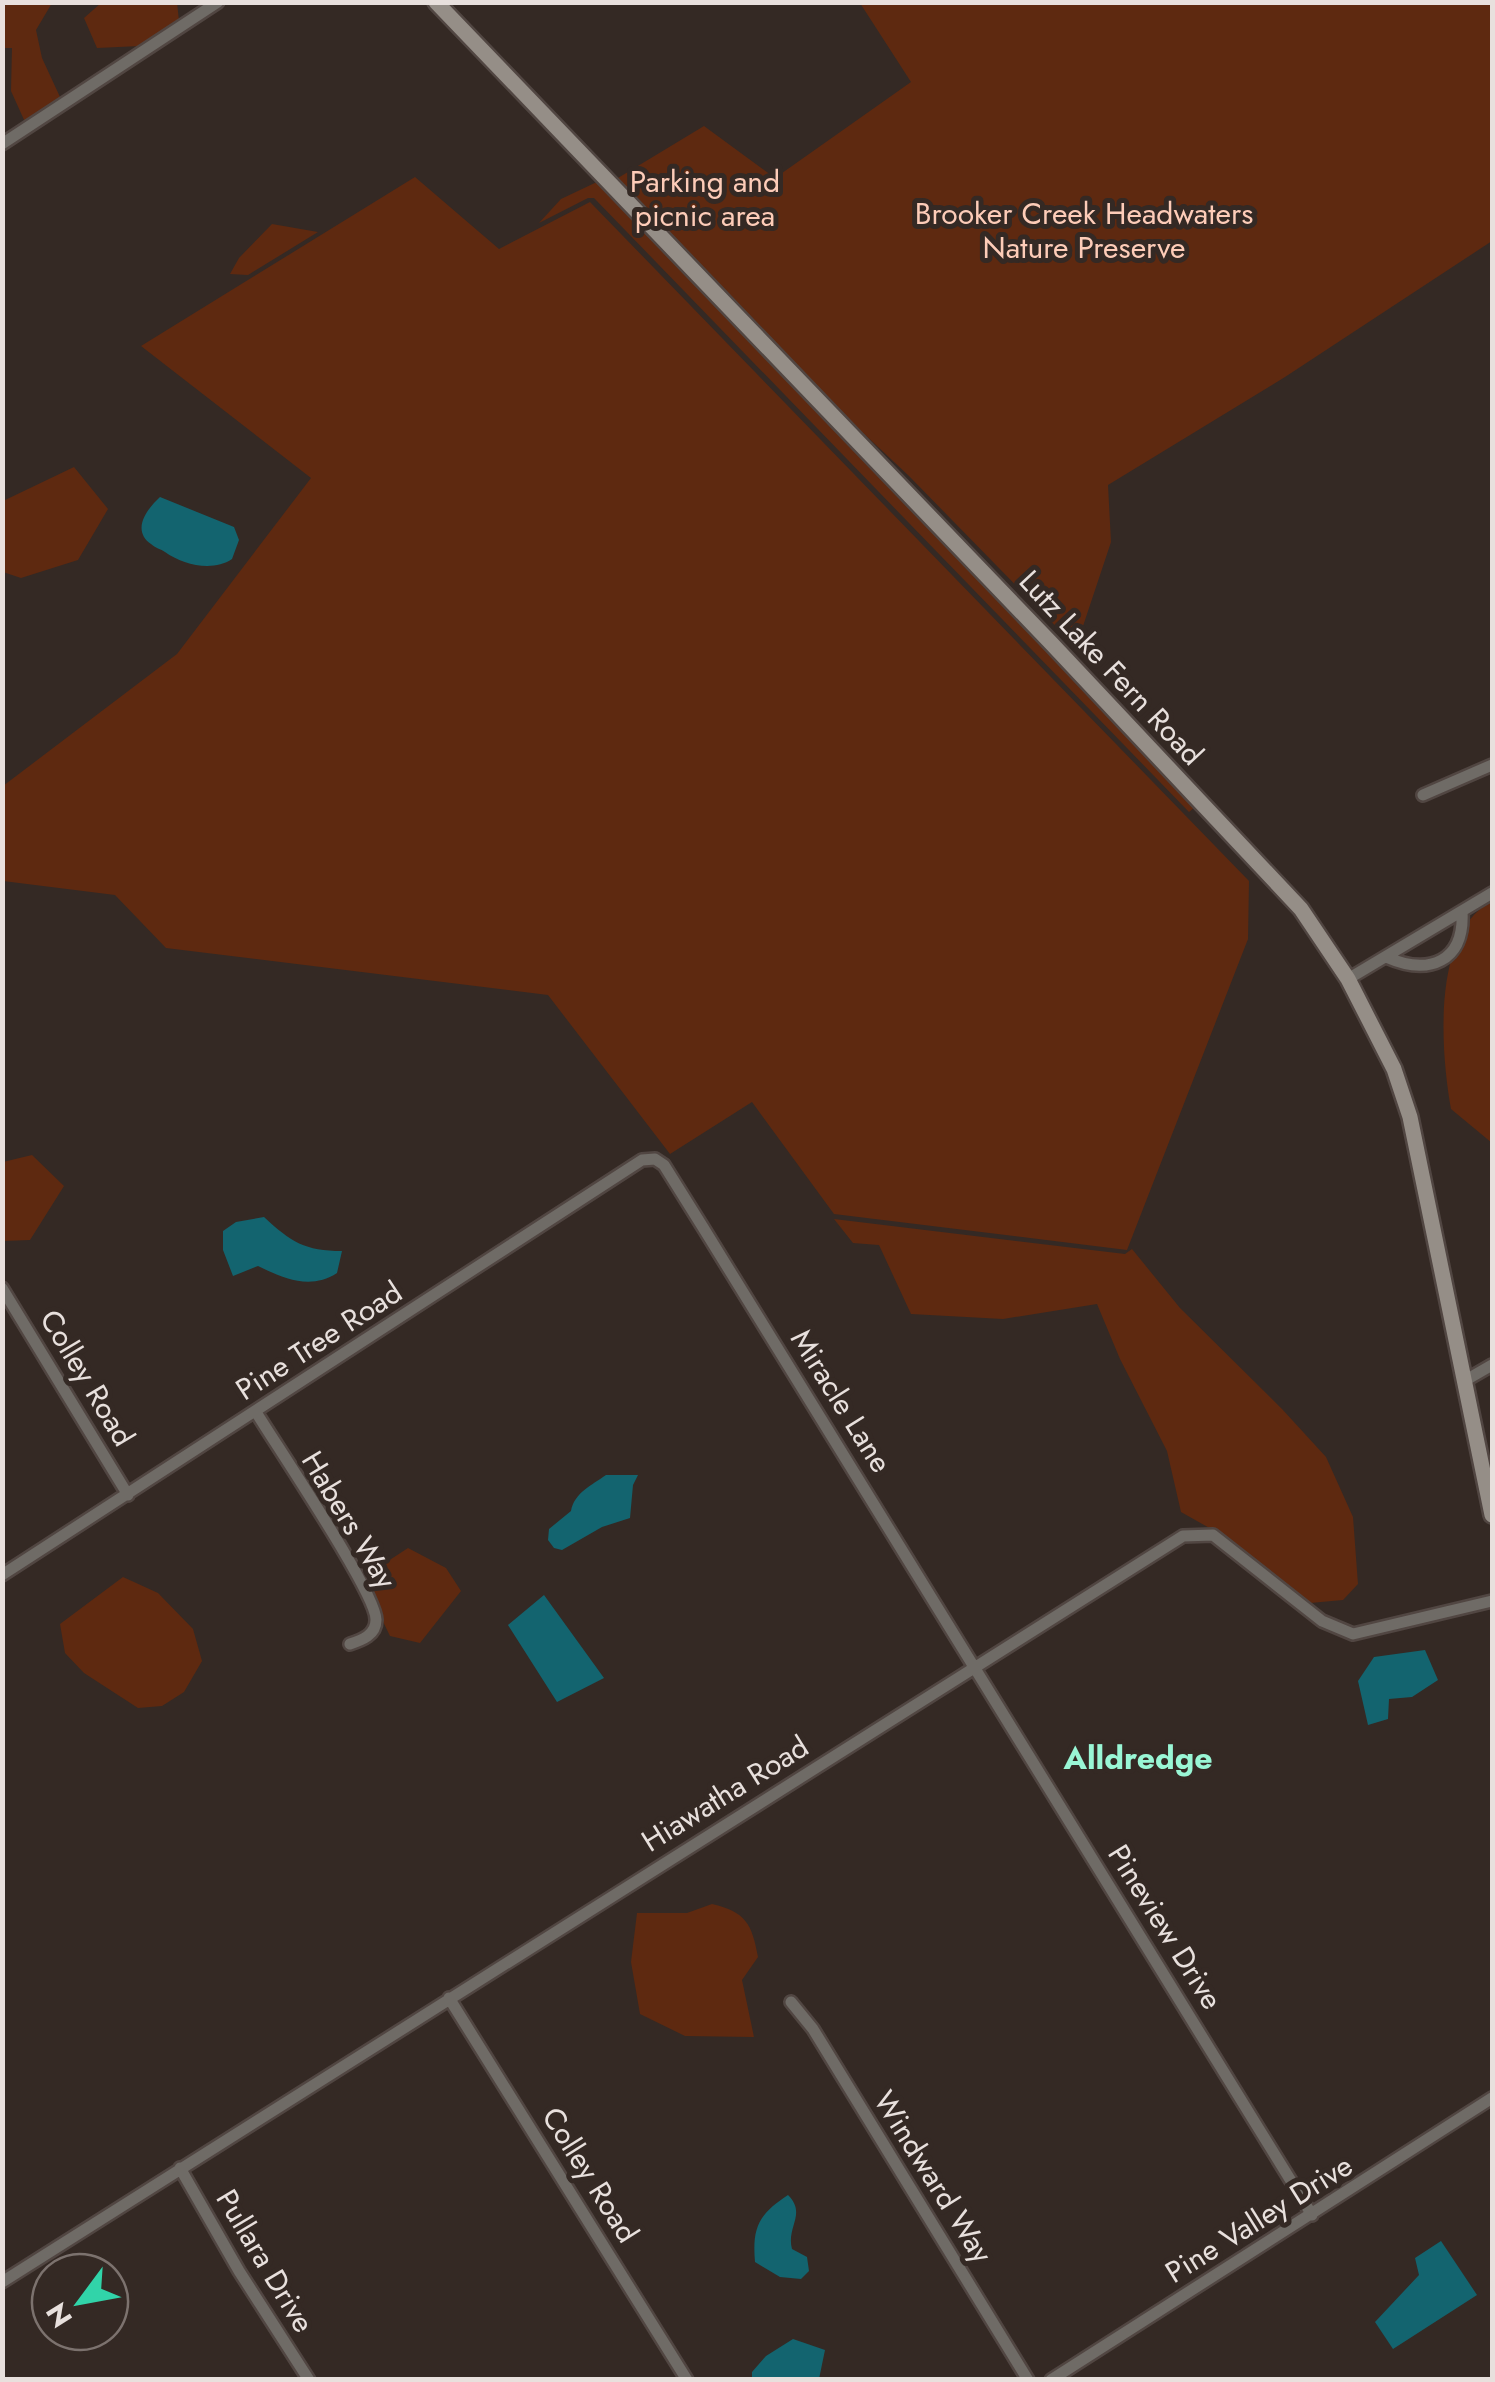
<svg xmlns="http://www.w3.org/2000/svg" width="1495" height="2382" viewBox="0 0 1495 2382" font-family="Jost,sans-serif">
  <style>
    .green { fill: #5e2910 }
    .water { fill: #13646f }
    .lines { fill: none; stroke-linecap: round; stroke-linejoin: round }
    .minor-casing { stroke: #514642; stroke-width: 16 }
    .secondary-casing { stroke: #514642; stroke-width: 20 }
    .minor { stroke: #6f6b66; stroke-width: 11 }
    .secondary { stroke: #958e87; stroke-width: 15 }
    .labels { text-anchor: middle; stroke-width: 10; stroke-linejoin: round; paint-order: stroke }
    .park-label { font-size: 30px; fill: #fdccb8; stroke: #342924 }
    .street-label { font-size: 30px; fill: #e8e0dd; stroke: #342924 }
    .neighbourhood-label { font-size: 32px; font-weight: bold; fill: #99f6d5; stroke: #342924 }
  </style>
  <rect width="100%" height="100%" fill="#342924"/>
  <!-- green -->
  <path class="green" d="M 177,2 L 179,21 L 140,46 L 97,48 L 84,18 L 101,3 Z
    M 2,3 L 52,3 L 36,30 L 42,58 L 60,97 L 25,122 L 11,91 L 12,48 L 3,48 Z
    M 860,3 L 1492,3 L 1492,241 L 1285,377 L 1108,485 L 1111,542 L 1076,647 L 909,476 L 812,385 L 613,181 L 704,126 L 775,178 L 911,82 Z
    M 415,177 L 499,249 L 590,202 L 1249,881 L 1248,939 L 1127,1250 L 834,1214 L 752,1102 L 670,1154 L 548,995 L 166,948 L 115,895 L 3,881 L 3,786 L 177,654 L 311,478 L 141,346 Z
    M 599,181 L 1179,788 L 1195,807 L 1189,812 L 594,198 L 588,198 L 539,223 L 561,199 Z
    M 272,224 L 318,232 L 248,275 L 230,274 L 239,258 Z
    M 74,467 L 108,509 L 78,560 L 21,578 L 3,572 L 3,501 Z
    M 1492,901 L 1492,1143 L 1451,1109 C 1441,1053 1431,933 1492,901 Z
    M 32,1155 L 64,1186 L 30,1240 L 3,1241 L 3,1162 Z
    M 834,1219 L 1125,1254 L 1132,1249 L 1180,1308 L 1282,1409 L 1326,1457 L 1353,1517 L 1358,1584 L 1343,1600 L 1310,1603 L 1229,1539 L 1181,1512 L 1167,1451 L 1120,1359 L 1097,1304 L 1003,1319 L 911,1314 L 879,1245 L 853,1243 Z
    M 408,1548 L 446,1568 L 461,1591 L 420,1643 L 390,1636 L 371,1597 L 382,1565 Z
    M 123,1577 L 158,1593 L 193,1629 L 202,1661 L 184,1692 L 162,1706 L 138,1708 L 84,1673 L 65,1653 L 60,1624 Z
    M 712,1904 C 746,1912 752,1924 758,1957 L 742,1980 L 754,2037 L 685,2036 L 640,2014 L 631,1962 L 637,1913 L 687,1913 Z"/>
  <!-- water -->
  <path class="water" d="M 160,497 L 234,527 L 239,540 L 232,559 C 213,572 183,565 165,552 C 161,549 155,548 151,544 C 131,530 147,509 160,497 Z
    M 264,1217 C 291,1242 305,1251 342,1251 L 337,1273 C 311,1290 284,1279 258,1266 L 233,1276 L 223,1250 L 223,1231 L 236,1222 Z
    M 606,1475 L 638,1475 L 633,1485 L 630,1518 L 602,1527 L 562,1550 L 554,1548 L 548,1540 L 549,1529 L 571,1511 C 574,1493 592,1485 606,1475 Z
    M 544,1595 L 604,1678 L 557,1702 L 508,1625 Z
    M 1425,1650 L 1438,1680 L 1412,1697 L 1389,1699 L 1388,1719 L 1368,1725 L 1358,1681 L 1374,1657 Z
    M 788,2195 C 807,2214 786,2227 792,2249 L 807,2257 L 809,2271 L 801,2279 L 780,2277 L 755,2262 C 752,2227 759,2214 788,2195 Z
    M 1441,2241 L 1477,2295 L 1393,2349 L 1375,2322 L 1419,2275 L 1415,2258 Z
    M 793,2339 L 825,2350 L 819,2379 L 752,2379 L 752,2372 L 766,2356 Z"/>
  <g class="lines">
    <!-- minor casing -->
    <g class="minor-casing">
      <path id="minor" d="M 2,144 L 218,2
        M 1423,795 L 1492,765
        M 1386,957 C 1429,976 1465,962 1462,911
        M 1348,979 L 1492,893
        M 2,1288 L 128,1495
        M 1466,1380 L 1492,1365
        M 256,1412 C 276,1445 377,1594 376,1620 C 376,1635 362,1640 350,1644
        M 2,1575 L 642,1160 L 655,1159 L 664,1165 L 704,1229 L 1312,2215
        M 449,1998 L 687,2380
        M 791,2002 L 813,2029 L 1028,2380
        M 180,2168 L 239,2271 L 309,2380
        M 2,2282 L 1183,1536 L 1213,1535 L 1322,1621 L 1353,1634 L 1492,1601
        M 1051,2380 L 1492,2098"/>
    </g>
    <!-- secondary casing -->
    <g class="secondary-casing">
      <path id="secondary" d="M 436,2 L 1052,644 L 1301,909 L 1348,979 L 1394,1069 L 1410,1117 L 1492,1515"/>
    </g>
    <!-- minor -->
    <use href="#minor" class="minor"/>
    <!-- secondary -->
    <use href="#secondary" class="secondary"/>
  </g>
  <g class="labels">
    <!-- park labels -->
    <g class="park-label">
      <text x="705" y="192">Parking and<tspan x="705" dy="34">picnic area</tspan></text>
      <text x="1084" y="224">Brooker Creek Headwaters<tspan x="1084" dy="34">Nature Preserve</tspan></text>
    </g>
    <!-- street labels -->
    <g class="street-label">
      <text transform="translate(1111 668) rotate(47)" y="10">Lutz Lake Fern Road</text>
      <text transform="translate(319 1341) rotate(-33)" y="10">Pine Tree Road</text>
      <text transform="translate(87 1378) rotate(59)" y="10">Colley Road</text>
      <text transform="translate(841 1401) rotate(58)" y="10">Miracle Lane</text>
      <text transform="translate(349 1520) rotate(59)" y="10">Habers Way</text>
      <text transform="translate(725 1794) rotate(-32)" y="10">Hiawatha Road</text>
      <text transform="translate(1165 1927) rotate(58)" y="10">Pineview Drive</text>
      <text transform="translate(590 2175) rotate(58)" y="10">Colley Road</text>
      <text transform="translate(933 2177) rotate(58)" y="10">Windward Way</text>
      <text transform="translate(1259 2219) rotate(-32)" y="10">Pine Valley Drive</text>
      <text transform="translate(265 2261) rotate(59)" y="10">Pullara Drive</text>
    </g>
    <!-- neighbourhood labels -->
    <g class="neighbourhood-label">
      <text x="1138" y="1769">Alldredge</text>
    </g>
  </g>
  <!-- border -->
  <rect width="1495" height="2382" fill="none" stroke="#e8e0dd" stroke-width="10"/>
  <!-- north arrow -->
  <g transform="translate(80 2302) rotate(238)"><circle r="48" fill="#342924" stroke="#7c726e" stroke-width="2.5"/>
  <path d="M0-8L18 38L0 25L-18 38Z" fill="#31d4a9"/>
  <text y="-15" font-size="28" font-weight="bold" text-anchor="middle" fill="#e8e0dd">N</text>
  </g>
</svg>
